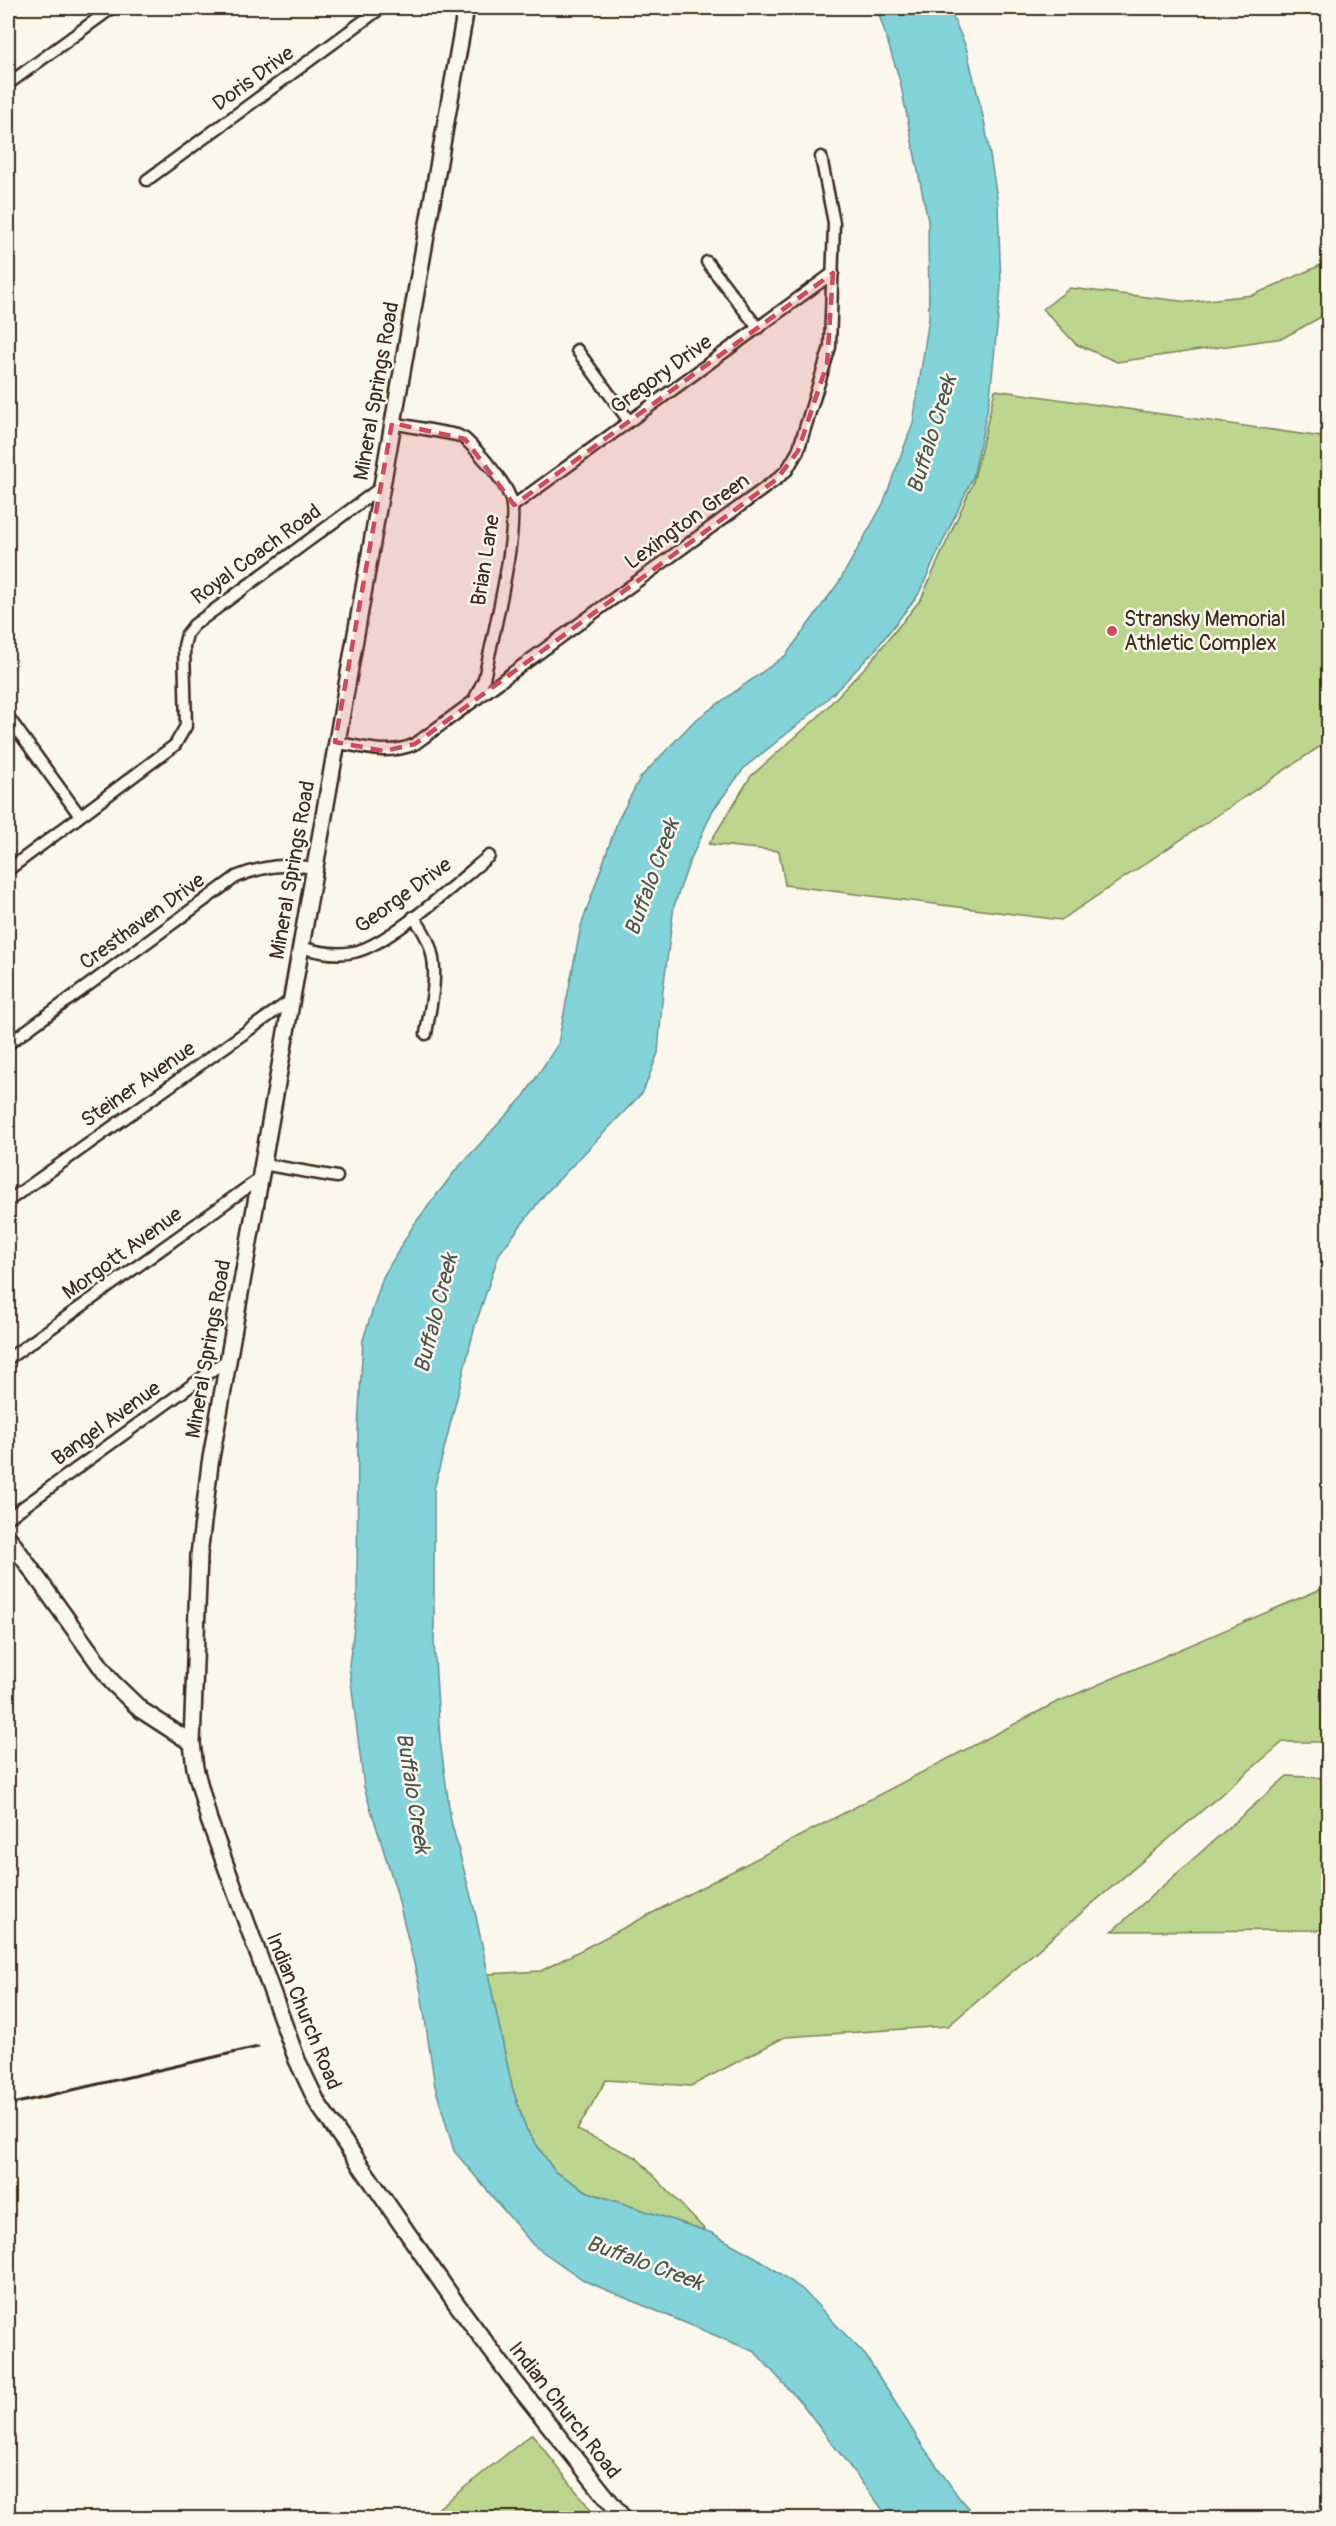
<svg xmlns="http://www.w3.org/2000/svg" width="1336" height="2526" viewBox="0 0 1336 2526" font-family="Pangolin,sans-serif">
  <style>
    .green { fill: #bcd68e; stroke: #7c8056; stroke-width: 1.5 }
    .water { fill: #82d4da; stroke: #66908f; stroke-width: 1.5 }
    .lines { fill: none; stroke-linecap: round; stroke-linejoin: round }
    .street-casing { stroke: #3b2a1e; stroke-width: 15 }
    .secondary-casing { stroke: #3b2a1e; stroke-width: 20 }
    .street { stroke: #fbf7ec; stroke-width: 10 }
    .secondary { stroke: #fbf7ec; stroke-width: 15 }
    .rail { stroke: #3b2a1e; stroke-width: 3 }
    .marked { fill: #d1495b; fill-opacity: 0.2; stroke: #d1495b; stroke-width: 4.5; stroke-dasharray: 12 8; stroke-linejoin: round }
    .poi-dot { fill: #d1495b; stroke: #fbf7ec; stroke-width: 2 }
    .labels { text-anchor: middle; stroke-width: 5; stroke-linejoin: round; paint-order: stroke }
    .street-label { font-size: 21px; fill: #3b2a1e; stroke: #fbf7ec }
    .poi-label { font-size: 21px; fill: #3b2a1e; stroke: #fbf7ec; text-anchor: start }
    .water-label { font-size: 22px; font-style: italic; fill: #4d544d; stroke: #fbf7ec }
  </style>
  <rect width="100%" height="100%" fill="#fbf7ec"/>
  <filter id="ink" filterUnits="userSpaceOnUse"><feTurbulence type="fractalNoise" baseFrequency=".0167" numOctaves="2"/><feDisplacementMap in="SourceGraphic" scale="12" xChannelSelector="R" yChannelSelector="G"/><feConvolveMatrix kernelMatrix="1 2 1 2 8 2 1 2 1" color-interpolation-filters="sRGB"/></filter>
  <g filter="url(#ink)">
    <!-- green -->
    <path class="green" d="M 1328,262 L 1328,313 L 1283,338 L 1117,362 L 1076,344 L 1043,309 L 1070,288 L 1189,302 L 1253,295 Z
      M 995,390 L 1328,438 L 1328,741 L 1061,920 L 785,885 L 779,851 L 709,844 L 751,776 L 818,717 L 869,663 L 921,599 L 973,483 Z
      M 1328,1586 L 1328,1742 L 1283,1742 L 948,2026 L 785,2037 L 691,2086 L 606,2080 L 577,2130 L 636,2157 L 706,2231 L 588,2192 L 555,2172 L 526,2129 L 512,2087 L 488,1974 L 541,1971 L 1053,1704 Z
      M 1287,1776 L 1328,1778 L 1328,1930 L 1112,1931 Z
      M 532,2434 L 597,2518 L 426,2518 Z"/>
    <!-- water -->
    <path class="water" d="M 877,8 L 949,8 L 966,47 L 985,125 L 998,204 L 1001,287 L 990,397 L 973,477 L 918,595 L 875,650 L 839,688 L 804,720 L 745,767 L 713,810 L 689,863 L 674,906 L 663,990 L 658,1053 L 643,1092 L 544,1195 L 499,1254 L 475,1326 L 434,1489 L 434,1643 L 440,1740 L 451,1821 L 475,1912 L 512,2087 L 526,2129 L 555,2172 L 588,2192 L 712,2233 L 757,2258 L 802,2289 L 866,2356 L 920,2442 L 960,2499 L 977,2518 L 889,2518 L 803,2405 L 755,2352 L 585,2281 L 533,2245 L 454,2151 L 435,2086 L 421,1992 L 396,1890 L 364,1787 L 349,1665 L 357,1605 L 358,1429 L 363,1340 L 383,1277 L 413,1226 L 455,1171 L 524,1096 L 558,1044 L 581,926 L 618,820 L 640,778 L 694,721 L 786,655 L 839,582 L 883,504 L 913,423 L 929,318 L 928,221 L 900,81 Z"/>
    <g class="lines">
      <!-- street casing -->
      <g class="street-casing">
        <path id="street" d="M 8,84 L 112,8
          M 147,180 L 381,8
          M 707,262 L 758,328
          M 577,350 L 629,421
          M 392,423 L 457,435 L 465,439 C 479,452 503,479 510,497 C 521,525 491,644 484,679 L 476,696
          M 513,506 L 833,273
          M 8,717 L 80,816
          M 335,742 C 363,747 388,756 415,744 L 777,479 L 787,470 L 798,451 L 830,347 L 834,223 L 821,157
          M 8,870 L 175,745 L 186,726 L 184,646 L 187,634 L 194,625 L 380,488
          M 413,917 C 445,955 433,989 426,1034
          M 300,947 C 317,952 336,956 354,952 C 389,945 458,881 489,856
          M 8,1044 L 236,877 C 263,866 286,863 314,868
          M 262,1164 L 337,1177
          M 8,1201 L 291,1000
          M 8,1359 L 259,1179
          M 8,1518 L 228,1359"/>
      </g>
      <!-- secondary casing -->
      <g class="secondary-casing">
        <path id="secondary" d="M 466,8 L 210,1464 L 199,1555 L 192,1743 L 195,1768 L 209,1820 L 297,2060 L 318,2104 L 456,2303 L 514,2381 L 623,2518
          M 8,1537 L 112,1682 L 141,1710 L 192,1743"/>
      </g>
      <!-- street -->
      <use href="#street" class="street"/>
      <!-- secondary -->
      <use href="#secondary" class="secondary"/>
      <!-- rail -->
      <path class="rail" d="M 8,2105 L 258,2047"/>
    </g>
  </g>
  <!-- marked area -->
  <path class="marked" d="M 833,273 L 827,364 L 798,451 L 777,479 L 415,744 L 384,751 L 335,742 L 392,423 L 465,439 L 514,505 Z"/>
  <!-- markers -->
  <circle class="poi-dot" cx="1112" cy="631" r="6"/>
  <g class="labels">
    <!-- street labels -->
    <g class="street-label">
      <text transform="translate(253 78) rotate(-36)" y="7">Doris Drive</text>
      <text transform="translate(661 374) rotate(-36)" y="7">Gregory Drive</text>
      <text transform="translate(376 391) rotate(-80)" y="7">Mineral Springs Road</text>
      <text transform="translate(687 521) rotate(-36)" y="7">Lexington Green</text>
      <text transform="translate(256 554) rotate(-36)" y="7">Royal Coach Road</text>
      <text transform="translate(485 560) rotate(-81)" y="7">Brian Lane</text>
      <text transform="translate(292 870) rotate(-80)" y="7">Mineral Springs Road</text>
      <text transform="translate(403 895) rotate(-36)" y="7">George Drive</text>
      <text transform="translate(142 921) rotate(-36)" y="7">Cresthaven Drive</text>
      <text transform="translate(138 1084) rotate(-35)" y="7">Steiner Avenue</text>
      <text transform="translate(122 1253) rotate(-36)" y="7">Morgott Avenue</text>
      <text transform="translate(208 1349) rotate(-80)" y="7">Mineral Springs Road</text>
      <text transform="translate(106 1423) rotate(-36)" y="7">Bangel Avenue</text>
      <text transform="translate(304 2011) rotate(68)" y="7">Indian Church Road</text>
      <text transform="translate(565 2410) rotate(52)" y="7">Indian Church Road</text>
    </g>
    <!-- poi labels -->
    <g class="poi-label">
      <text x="1124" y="626">Stransky Memorial<tspan x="1124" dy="24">Athletic Complex</tspan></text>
    </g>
    <!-- water labels -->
    <g class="water-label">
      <text transform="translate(931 434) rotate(-73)" y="8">Buffalo Creek</text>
      <text transform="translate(651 877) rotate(-70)" y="8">Buffalo Creek</text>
      <text transform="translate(435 1313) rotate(-76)" y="8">Buffalo Creek</text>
      <text transform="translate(414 1793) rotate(81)" y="8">Buffalo Creek</text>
      <text transform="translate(645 2262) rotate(20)" y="8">Buffalo Creek</text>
    </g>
  </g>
  <!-- margin -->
  <rect width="1336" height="2526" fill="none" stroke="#fbf7ec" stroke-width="30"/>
  <rect x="15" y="15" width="1306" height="2496" fill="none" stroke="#3b2a1e" stroke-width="2" filter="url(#ink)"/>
</svg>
